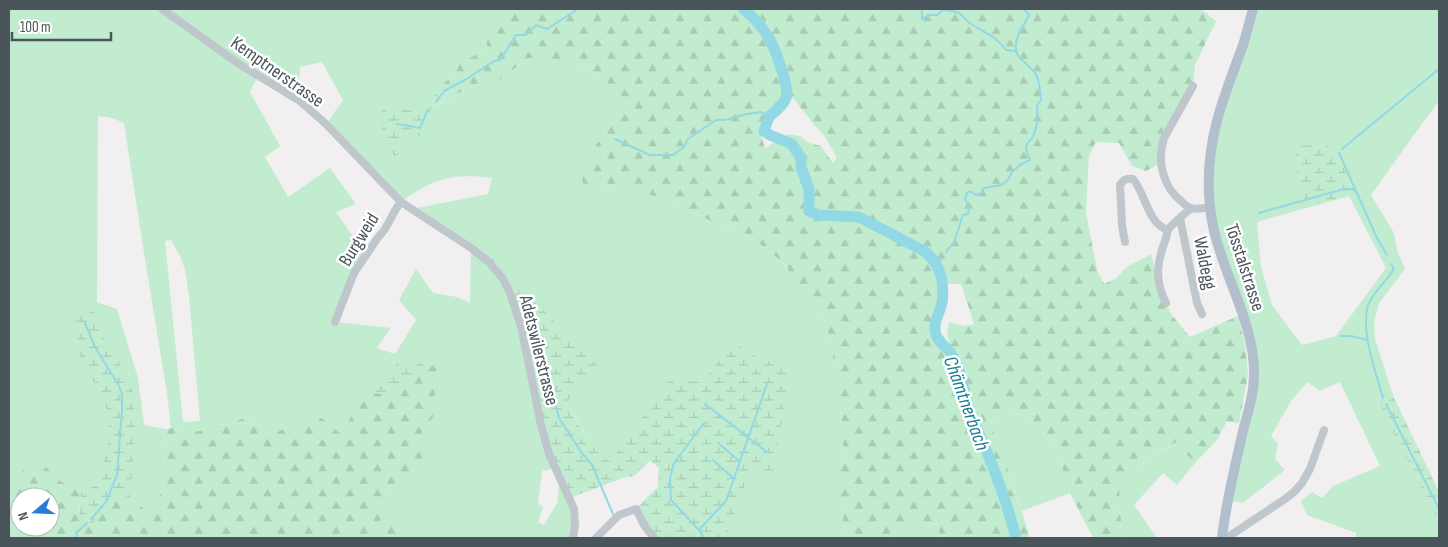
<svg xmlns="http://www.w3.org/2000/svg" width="1448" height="547" viewBox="0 0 1448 547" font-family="'Sofia Sans Condensed',sans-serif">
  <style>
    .green { fill: #c1eccf; fill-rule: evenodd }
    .forest { fill: url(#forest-firs); fill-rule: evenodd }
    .wetland { fill: url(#wetland-marsh) }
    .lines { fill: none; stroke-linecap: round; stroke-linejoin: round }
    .stream { stroke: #92d9e5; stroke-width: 2 }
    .river { stroke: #92d9e5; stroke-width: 11 }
    .minor { stroke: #bfc7cd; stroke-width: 8 }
    .major { stroke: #b1c0cc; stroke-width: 10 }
    .labels { text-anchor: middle; stroke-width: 5; stroke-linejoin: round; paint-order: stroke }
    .street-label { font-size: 19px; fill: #49545b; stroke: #fff }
    .water-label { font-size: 20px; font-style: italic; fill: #167f92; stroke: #fff }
  </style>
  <defs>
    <pattern id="forest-firs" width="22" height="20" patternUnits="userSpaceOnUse" patternTransform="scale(1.25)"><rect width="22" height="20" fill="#c1eccf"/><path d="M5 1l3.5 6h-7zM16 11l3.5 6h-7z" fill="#a7ccb4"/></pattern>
    <pattern id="wetland-marsh" width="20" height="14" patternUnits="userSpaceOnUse" patternTransform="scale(1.25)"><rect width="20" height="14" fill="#c1eccf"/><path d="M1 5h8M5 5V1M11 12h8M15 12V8" fill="none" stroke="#a7ccb4"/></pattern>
  </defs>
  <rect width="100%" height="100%" fill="#f2eff0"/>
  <!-- green -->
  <path class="green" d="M 9,9 L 506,9 C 491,24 487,27 487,49 L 458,64 L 456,73 L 436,90 L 433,108 L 470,87 L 488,89 L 528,58 L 581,65 L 616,89 L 625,107 L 590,153 L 584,189 L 626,190 L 651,195 L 744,235 L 766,248 L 786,266 L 800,290 L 813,304 L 824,320 L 831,341 L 844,438 L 839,473 L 839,490 L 845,538 L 648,538 L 652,535 L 636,509 L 658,487 L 659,468 L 650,460 L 634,476 L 622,478 L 570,498 L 573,538 L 400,538 L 404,530 L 383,533 L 378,525 L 384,494 L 419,466 L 426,444 L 422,433 L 433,417 L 433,398 L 446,372 L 352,416 L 339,433 L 295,423 L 273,434 L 246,417 L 229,424 L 209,425 L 201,431 L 184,432 L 178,427 L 171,428 L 167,393 L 143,247 L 124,123 L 112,118 L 98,116 L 97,302 L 117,309 L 138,378 L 144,425 L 166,429 L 161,454 L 161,477 L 163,488 L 151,513 L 130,499 L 91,525 L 81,492 L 60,481 L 46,467 L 9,496 ZM 322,62 L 343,100 L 326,124 L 401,202 C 433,179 452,173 492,178 L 488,194 L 412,209 L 471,248 L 470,303 L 457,297 L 433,293 L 416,269 L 399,300 L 416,320 L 395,354 L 377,348 L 391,328 L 335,322 L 366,255 L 336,212 L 356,204 L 330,168 L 288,197 L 265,157 L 280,146 L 250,92 L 258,76 L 298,100 L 300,67 ZM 171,240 L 181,258 L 185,270 L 189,296 L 200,421 L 183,422 L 165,241 ZM 566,402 L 586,435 L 539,416 ZM 555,468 L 560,477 L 557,503 L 544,525 L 538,522 L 543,507 L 538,503 L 542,471 Z
    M 1253,9 L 1439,9 L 1439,101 L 1421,125 L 1371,195 L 1394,233 L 1397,250 L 1405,269 L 1379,303 L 1374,322 L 1375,339 L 1394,398 L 1439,492 L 1439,538 L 1356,538 L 1356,533 L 1307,515 L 1301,501 L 1312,492 L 1322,498 L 1333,486 L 1380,466 L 1340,382 L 1320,391 L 1307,382 L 1291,401 L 1271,436 L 1278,444 L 1275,459 L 1285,470 L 1243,503 L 1228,500 L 1254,359 L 1218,244 L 1210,160 ZM 1349,196 L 1386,268 L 1336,336 L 1302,345 L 1272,305 L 1261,267 L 1257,222 Z
    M 1015,410 L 1038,427 L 1056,449 L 1070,493 L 1022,511 L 1007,465 L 989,421 Z
    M 1182,439 L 1186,454 L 1195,463 L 1177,485 L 1163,473 L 1134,505 L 1157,538 L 1126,538 L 1122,529 L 1119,503 L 1120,486 L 1126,475 Z
    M 914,520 L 937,524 L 941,538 L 894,538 L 893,534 Z"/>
  <!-- forest -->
  <path class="forest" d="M 506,9 L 1201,9 L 1216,21 L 1195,65 L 1193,86 L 1164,138 L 1160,163 L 1146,171 L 1132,166 L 1119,143 L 1096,142 L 1089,155 L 1086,213 L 1097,270 L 1104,284 L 1115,279 L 1128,266 L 1151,254 L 1163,297 L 1171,314 L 1190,337 L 1238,316 L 1245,343 L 1248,375 L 1239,423 L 1227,421 L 1217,440 L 1195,463 L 1186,454 L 1181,439 L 1126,475 L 1120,486 L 1119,503 L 1122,529 L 1126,538 L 1093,538 L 1070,493 L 1056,449 L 1038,427 L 1015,410 L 989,421 L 1007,465 L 1030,538 L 941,538 L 937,524 L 914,520 L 893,534 L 894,538 L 845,538 L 839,490 L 839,473 L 844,438 L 831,341 L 824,320 L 813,304 L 800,290 L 786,266 L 766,248 L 744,235 L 651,195 L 626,190 L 584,189 L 582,177 L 590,153 L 625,107 L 616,89 L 581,65 L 528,58 L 488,89 L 470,87 L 432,108 L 436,90 L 456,73 L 458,64 L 487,49 C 487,27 491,24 506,9 ZM 793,98 L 816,127 L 825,137 L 837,158 L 833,163 L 821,146 L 809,143 L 800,136 L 787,134 L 765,148 L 762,138 L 764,115 L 783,99 ZM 939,284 L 961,284 L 974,324 L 965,326 L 949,322 L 947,333 L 951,351 L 947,358 L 932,337 Z
    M 434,365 L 446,372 L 433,398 L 433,417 L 422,433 L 427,444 L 419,466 L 384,494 L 379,525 L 384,532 L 394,523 L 404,530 L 400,538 L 9,538 L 9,496 L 22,470 L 46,467 L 60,481 L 81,492 L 79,514 L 87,519 L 91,525 L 115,497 L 130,499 L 151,513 L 163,488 L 161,477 L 161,454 L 166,429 L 178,427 L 184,432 L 201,431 L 209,425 L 229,424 L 246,417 L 273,434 L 295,423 L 322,418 L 339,433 L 352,416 L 351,409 L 367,394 L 395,393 L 405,388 L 409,379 ZM 20,497 L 50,497 L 50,527 L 20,527 Z"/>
  <!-- wetland -->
  <path class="wetland" d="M 428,104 L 432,108 L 422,130 L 422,135 C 416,138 410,137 404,140 L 399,155 L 394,156 L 383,137 L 380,113 L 387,108 L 409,110 Z
    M 1324,143 L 1337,154 L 1356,193 L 1307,207 L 1293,158 L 1301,146 Z
    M 493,259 L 599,367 L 566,402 C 576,419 593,452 610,462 L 670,380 L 703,382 L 733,342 L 765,363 L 781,357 L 787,357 L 789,364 L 783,414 L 774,474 L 750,469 L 726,538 L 654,538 L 636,509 L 658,487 L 659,468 L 650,460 L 634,476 L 622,478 L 570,498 L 555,468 L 510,293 L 489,262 Z
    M 94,312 L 102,334 L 118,360 L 132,389 L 136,420 L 130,499 L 115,497 L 91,525 L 87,519 L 79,515 L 81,492 L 97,485 C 108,454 115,425 101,392 C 98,384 89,379 85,371 C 77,356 77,331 75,314 Z
    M 399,361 L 405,366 L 413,368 L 422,361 L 429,368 L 409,379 L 405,388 L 395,393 L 372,393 Z
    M 1394,398 L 1439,492 L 1439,522 L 1394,434 L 1380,403 Z"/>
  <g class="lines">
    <!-- stream -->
    <path class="stream" d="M 922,9 L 922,19 L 930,15 L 937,15 L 943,10 C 948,10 953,11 959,13 C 963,15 966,21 971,24 C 985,33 996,36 1006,50 L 1015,51
      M 436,102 L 444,91 L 465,80 L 494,61 L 500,60 L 516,35 L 526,35 L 536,25 L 547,29 L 578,9
      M 397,124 L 420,128 L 428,109
      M 615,139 L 650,155 L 673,155 L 684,147 L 688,139 L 716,120 L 725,120 L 747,114 L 762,112 L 769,117
      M 1342,149 L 1439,69
      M 1339,153 L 1377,238 L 1387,255
      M 1259,213 L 1344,189 L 1353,189 L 1357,193
      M 946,252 L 954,242 L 963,215 L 968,214 L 969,209 L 965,198 L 968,192 L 972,192 L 976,195 L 981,193 L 984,188 L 1001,185 L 1007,181 L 1012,172 L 1020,165 L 1030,160 C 1029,156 1026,153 1026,148 C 1026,143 1029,142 1032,138 C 1038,128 1038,116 1037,105 L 1041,100 C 1040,92 1040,79 1035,73 C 1025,59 1010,59 1018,36 C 1020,29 1026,22 1029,15 L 1024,9
      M 937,265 L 942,258
      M 85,323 L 95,347 L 118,384 L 122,394 L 122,411 L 117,475 L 106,502 L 91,519
      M 532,334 L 536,346 L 537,359 L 549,380 L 559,418 L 581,452 L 592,465 L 613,514
      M 1340,336 L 1351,336 L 1367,340
      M 1383,398 C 1376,373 1359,328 1369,303 C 1375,290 1387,281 1394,269 L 1391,264
      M 705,404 L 767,452
      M 1386,404 L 1439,509
      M 704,423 L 674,463 L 670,478 L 671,500 L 699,530 L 704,538
      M 718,443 L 739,461
      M 713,460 L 734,479
      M 699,530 L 726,501 L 767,384
      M 77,538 L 76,533 L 87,523"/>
    <!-- river -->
    <path class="river" d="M 743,9 C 752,15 761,26 767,35 C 774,45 790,87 786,98 C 783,106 775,111 770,116 C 767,120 766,126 764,131 L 770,135 L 792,144 L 801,158 L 801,167 L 809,189 L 809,211 L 818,215 L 859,217 L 924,251 C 940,263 945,282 942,302 C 940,314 932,322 936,335 C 940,344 948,348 952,355 C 955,360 958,367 960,373 C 964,387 966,403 972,417 C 975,426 980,435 984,445 C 997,475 1008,507 1016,538"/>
    <!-- minor -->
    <path class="minor" d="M 162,9 L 239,64 L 300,101 L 326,124 L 401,202 L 471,248 L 489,262 L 503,279 L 510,293 L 521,326 L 541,425 L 549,454 L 574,509 L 575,525 L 573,538
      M 1193,86 L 1164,138 C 1157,160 1162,186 1181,201 C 1184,204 1187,207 1191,208 C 1197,210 1204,208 1210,207
      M 1180,218 L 1197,303 L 1202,314
      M 1125,242 L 1122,226 L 1120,185 C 1124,179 1127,178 1133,179 C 1146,194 1147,223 1168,230
      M 1166,303 C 1154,279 1157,262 1166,238 C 1167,235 1167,233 1168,230 C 1171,225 1186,213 1191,208
      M 335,322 L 354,273 L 379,236 C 388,229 392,212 401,202
      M 596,538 L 619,515 L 636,509 L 644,525 L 654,538
      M 1222,538 L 1228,537 L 1285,499 L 1294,492 L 1302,483 L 1310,469 L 1324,430"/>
    <!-- major -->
    <path class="major" d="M 1222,538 C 1226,502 1235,466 1243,431 C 1248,412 1254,394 1254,375 C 1255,323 1223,276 1213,226 C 1206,191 1208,155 1217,121 C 1224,94 1235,68 1244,42 C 1247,31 1250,20 1253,9"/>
  </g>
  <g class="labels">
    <!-- street labels -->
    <g class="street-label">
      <text transform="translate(278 71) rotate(35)" y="7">Kemptnerstrasse</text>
      <text transform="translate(358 239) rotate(-58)" y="7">Burgweid</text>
      <text transform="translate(1206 263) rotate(79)" y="7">Waldegg</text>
      <text transform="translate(1246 267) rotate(72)" y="7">Tösstalstrasse</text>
      <text transform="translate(540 350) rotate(76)" y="7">Adetswilerstrasse</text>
    </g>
    <!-- water labels -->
    <g class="water-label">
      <text transform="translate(967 403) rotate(70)" y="7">Chämtnerbach</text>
    </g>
  </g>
  <!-- border -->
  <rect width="1448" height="547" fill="none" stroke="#49545b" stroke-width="20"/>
  <!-- north arrow -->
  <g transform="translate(35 512) rotate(251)"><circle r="24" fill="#ffffff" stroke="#b6bbbd"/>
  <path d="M0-4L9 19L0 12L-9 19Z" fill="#277dd4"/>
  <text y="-8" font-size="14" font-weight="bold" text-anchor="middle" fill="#49545b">N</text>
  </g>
  <!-- scale -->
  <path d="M12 32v8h99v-8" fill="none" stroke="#49545b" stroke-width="2.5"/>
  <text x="20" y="32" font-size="15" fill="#49545b" stroke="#ffffff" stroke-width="4" paint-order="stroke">100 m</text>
</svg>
